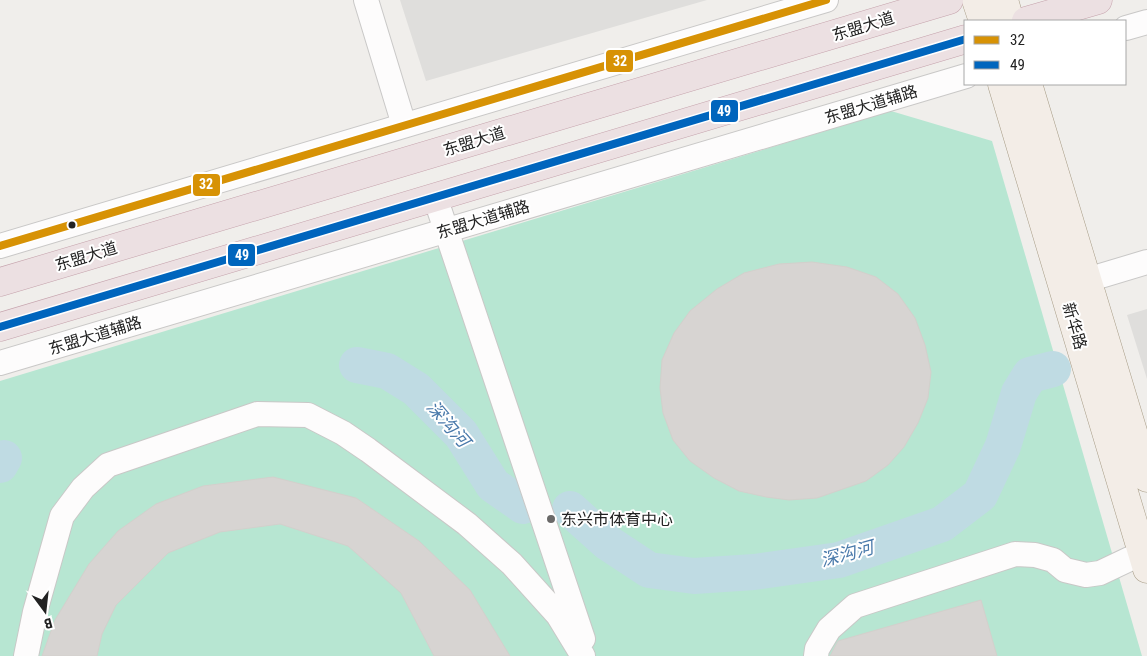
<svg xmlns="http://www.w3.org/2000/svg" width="1147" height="656" viewBox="0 0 1147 656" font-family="'Roboto Condensed','Noto Sans SC',sans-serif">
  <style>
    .residential { fill: #dfdedc }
    .pitch { fill: #b7e6d2 }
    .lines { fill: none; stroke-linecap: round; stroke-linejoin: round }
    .river { stroke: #bfdbe3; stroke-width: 36 }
    .building { fill: #d7d4d2; stroke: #d3d0cc }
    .minor-casing { stroke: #c9c8c7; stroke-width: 26 }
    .major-casing { stroke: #a79c86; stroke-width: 29 }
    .highway-casing { stroke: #c5a2ac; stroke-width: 29 }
    .minor { stroke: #fdfcfc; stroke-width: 24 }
    .major { stroke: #f3ede7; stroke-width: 28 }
    .highway { stroke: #ece0e2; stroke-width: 28 }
    .bus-1-casing { stroke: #fff; stroke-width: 11 }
    .bus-2-casing { stroke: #fff; stroke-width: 11 }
    .bus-1 { stroke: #d79205; stroke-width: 8 }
    .bus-2 { stroke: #0065bd; stroke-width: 8 }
    .bus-dot { fill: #222; stroke: #fff; stroke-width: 2 }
    .poi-dot { fill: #6a6968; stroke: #fff; stroke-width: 2 }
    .labels { text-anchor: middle; stroke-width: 4; stroke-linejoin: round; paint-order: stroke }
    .street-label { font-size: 16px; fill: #222; stroke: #fff }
    .poi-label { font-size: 16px; fill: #222; stroke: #fff; text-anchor: start }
    .water-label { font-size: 18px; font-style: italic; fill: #4a7aab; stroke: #fff }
    .line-badge { stroke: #fff; stroke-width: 2 }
    .badge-label { font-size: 14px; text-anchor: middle; font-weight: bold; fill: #fff }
  </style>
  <rect width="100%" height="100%" fill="#f0eeeb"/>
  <!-- residential -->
  <path class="residential" d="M 400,0 L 707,0 L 426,81 Z
    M 1147,309 L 1147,379 L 1127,315 Z"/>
  <!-- pitch -->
  <path class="pitch" d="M 891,111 L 992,141 L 1142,656 L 0,656 L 0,381 Z"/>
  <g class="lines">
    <!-- river -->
    <path class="river" d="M 357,365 L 387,371 L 416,389 L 461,434 L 493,485 L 523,506
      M 0,465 L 4,458
      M 570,509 L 608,543 L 649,570 L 694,576 L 754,572 L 839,560 L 942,524 L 980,495 L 1003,446 L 1019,393 L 1030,375 L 1053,369"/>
  </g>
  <!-- building -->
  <path class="building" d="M 812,262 L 847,267 L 876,277 L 898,294 L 915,318 L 925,345 L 931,372 L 928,398 L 918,423 L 904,447 L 888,465 L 866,481 L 817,498 L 789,500 L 766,497 L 739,491 L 714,478 L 690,461 L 673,440 L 663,413 L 660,388 L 662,360 L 674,333 L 690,311 L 717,289 L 744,273 L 779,264 Z
    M 273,477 L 356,498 L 419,541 L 470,590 L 510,656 L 434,656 L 401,593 L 348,546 L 280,524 L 220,532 L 168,553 L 116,605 L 102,634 L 97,656 L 42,656 L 55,620 L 89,564 L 118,531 L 156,504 L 203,486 Z
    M 981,600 L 997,656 L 830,656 L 838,641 Z"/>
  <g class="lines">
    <!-- minor casing -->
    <g class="minor-casing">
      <path id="minor" d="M 366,0 L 404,125
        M 1126,28 L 1147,22
        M 435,197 L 583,639
        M 0,246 L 826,0
        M 1087,280 L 1147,262
        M 0,363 L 966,76
        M 26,656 L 35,612 L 62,516 L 83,488 L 108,465 L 257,414 L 308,415 L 343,433 L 368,450 L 467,524 L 512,564 L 558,615 L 583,656
        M 816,656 L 817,649 L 829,629 L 855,606 L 1015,554 L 1035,555 L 1053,560 L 1065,570 L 1086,575 L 1100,573 L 1142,553"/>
    </g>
    <!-- major casing -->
    <g class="major-casing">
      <path id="major" d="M 976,0 L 983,21
        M 1004,0 L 1010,21
        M 1002,84 L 1147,569
        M 1028,84 L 1147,478"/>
    </g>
    <!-- highway casing -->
    <g class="highway-casing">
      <path id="highway" d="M 1026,21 L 1098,0
        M 0,282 L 949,0
        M 0,327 L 966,39"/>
    </g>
    <!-- minor -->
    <use href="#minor" class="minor"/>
    <!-- major -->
    <use href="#major" class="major"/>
    <!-- highway -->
    <use href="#highway" class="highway"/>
    <!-- bus-1 casing -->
    <g class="bus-1-casing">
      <path id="bus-1" d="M 0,246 L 826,0"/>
    </g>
    <!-- bus-2 casing -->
    <g class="bus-2-casing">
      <path id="bus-2" d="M 0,327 L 966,39"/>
    </g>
    <!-- bus-1 -->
    <use href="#bus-1" class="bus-1"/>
    <!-- bus-2 -->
    <use href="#bus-2" class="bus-2"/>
  </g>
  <!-- markers -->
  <circle class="bus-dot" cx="72" cy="225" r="4.5"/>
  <circle class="poi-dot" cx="551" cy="519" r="5"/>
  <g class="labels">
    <!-- street labels -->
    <g class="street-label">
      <text transform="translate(863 26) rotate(-17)" y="6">东盟大道</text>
      <text transform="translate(871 104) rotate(-17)" y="6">东盟大道辅路</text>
      <text transform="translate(474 141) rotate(-17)" y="6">东盟大道</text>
      <text transform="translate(483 219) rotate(-17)" y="6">东盟大道辅路</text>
      <text transform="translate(86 256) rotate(-17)" y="6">东盟大道</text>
      <text transform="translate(1075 326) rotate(74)" y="6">新华路</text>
      <text transform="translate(95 335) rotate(-17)" y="6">东盟大道辅路</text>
    </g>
    <!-- poi labels -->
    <g class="poi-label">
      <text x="561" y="525">东兴市体育中心</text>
    </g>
    <!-- water labels -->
    <g class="water-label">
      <text transform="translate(448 424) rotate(49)" y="6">深沟河</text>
      <text transform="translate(847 554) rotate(-15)" y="6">深沟河</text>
    </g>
  </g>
  <g class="line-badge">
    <rect x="605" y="49" width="29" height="24" rx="5" fill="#d79205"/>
    <rect x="710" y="99" width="29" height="24" rx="5" fill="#0065bd"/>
    <rect x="192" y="173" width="29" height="24" rx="5" fill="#d79205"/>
    <rect x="227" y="243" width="29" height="24" rx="5" fill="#0065bd"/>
  </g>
  <g class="badge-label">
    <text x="620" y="66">32</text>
    <text x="724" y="116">49</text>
    <text x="206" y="189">32</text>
    <text x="242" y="260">49</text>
  </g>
  <!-- legend -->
  <rect x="964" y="20" width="162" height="65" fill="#ffffff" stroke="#a7a7a7"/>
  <rect x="974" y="36" width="25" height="8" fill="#d79205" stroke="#a7a7a7"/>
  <text x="1010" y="45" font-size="15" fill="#222222">32</text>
  <rect x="974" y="61" width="25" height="8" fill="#0065bd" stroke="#a7a7a7"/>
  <text x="1010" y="70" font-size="15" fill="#222222">49</text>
  <!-- north arrow -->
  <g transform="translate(45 611) rotate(165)" stroke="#ffffff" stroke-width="4" paint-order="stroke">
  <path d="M0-4L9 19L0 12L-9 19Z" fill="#222222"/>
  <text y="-8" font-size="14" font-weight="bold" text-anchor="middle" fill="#222222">B</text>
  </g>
</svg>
